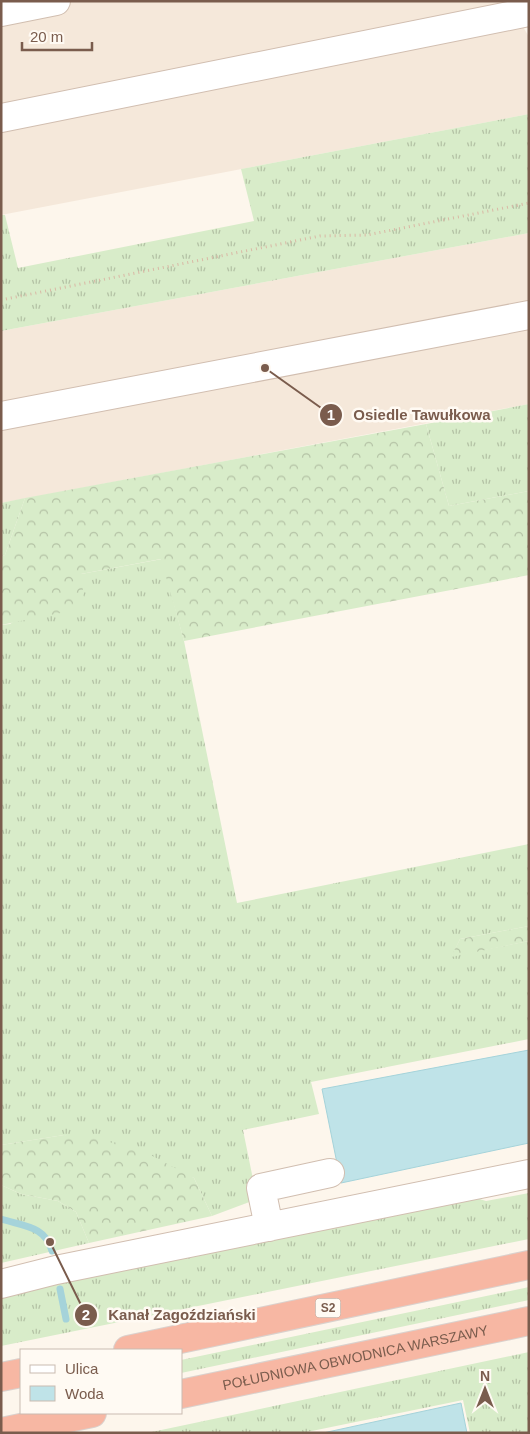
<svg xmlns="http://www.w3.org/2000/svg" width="530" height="1434" viewBox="0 0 530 1434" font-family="Helvetica,sans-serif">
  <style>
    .residential { fill: #f5e8da }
    .grass { fill: url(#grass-tufts) }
    .forest { fill: url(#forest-crowns) }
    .water { fill: #bfe3e8; stroke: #a5d3da }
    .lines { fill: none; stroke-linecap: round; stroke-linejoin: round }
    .stream { stroke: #a5d3da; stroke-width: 7 }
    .minor-casing { stroke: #d1beb0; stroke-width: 30 }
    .highway-casing { stroke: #dad1cd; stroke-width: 30 }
    .path { stroke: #d9b8a5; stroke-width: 3; stroke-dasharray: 1 4; stroke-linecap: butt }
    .minor { stroke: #fff; stroke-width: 28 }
    .highway { stroke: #f7b7a3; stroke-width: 28 }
    .labels { text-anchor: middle; stroke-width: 5; stroke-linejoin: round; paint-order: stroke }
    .shield { fill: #fffaf3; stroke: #a28b7f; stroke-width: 1 }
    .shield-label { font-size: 12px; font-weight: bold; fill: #7a5c4d }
    .street-label { font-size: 14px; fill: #7a5c4d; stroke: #fffaf3 }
    .leader { fill: none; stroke: #7a5c4d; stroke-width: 2 }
    .callout-dot { fill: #7a5c4d; stroke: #fffaf3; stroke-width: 2 }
    .mark-label { font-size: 15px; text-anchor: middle; font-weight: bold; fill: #fff }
    .callout-label { font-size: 15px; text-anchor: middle; font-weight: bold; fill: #7a5c4d; stroke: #fffaf3; stroke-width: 5; stroke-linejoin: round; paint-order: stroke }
  </style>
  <defs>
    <pattern id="grass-tufts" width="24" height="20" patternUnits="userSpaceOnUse" patternTransform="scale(1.25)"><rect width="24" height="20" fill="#d8ecc9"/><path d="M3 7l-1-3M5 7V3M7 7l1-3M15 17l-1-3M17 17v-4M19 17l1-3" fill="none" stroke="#b4c2a5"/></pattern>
    <pattern id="forest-crowns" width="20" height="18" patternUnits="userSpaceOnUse" patternTransform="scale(1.25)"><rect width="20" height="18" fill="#d8ecc9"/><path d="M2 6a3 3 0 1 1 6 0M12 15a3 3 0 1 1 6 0" fill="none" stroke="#b4c2a5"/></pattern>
  </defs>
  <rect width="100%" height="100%" fill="#fdf6ec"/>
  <!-- residential -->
  <path class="residential" d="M 1,1 L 508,1 L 529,37 L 529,114 L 1,215 Z
    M 529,233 L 529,404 L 1,503 L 1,331 Z"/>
  <!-- grass -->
  <path class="grass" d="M 529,114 L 529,233 L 1,331 L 1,215 L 5,215 L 18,268 L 254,221 L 241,169 Z
    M 529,404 L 529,491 L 449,506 L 426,424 Z
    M 25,498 L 5,555 L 1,556 L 1,503 Z
    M 162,559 L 184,641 L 237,903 L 529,844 L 529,926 L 460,939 L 452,956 L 529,941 L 529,1039 L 311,1082 L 319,1114 L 243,1130 L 257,1199 L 212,1216 L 194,1178 L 64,1135 L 1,1145 L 1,625 L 10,624 L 81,574 Z
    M 1,1185 L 21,1194 L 58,1201 L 76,1212 L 89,1243 L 1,1263 Z
    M 529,1193 L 529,1239 L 1,1346 L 1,1294 L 470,1196 L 486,1201 Z
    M 529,1287 L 529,1300 L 181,1373 L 181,1360 Z
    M 529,1352 L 529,1433 L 470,1433 L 463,1400 L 302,1433 L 147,1433 Z"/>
  <!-- forest -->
  <path class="forest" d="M 426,424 L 449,506 L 529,491 L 529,575 L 184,641 L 161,559 L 81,574 L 85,608 L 1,625 L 1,556 L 5,555 L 25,498 Z
    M 529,926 L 529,941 L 451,957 L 460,939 Z
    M 64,1135 L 94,1138 L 143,1151 L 194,1178 L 212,1216 L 89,1243 L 76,1212 L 58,1201 L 21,1194 L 1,1185 L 1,1145 Z"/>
  <!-- water -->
  <path class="water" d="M 529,1050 L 529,1143 L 341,1183 L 322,1089 Z
    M 461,1403 L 467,1433 L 323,1433 Z"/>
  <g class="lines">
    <!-- stream -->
    <path class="stream" d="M 1,1219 C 23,1226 46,1226 52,1251
      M 60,1289 L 66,1319"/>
    <!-- minor casing -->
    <g class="minor-casing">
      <path id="minor" d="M 1,12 L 56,1
        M 1,118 L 529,12
        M 1,416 L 529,315
        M 269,1227 L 261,1188 L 330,1173
        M 1,1284 L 56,1270 L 529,1174"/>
    </g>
    <!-- highway casing -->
    <g class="highway-casing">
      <g id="highway">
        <path d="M 128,1350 L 529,1265"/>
        <path d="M 1,1377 L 21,1373"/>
        <path id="s1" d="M 181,1394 L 529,1321"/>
        <path d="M 1,1432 L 92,1413"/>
      </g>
    </g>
    <!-- path -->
    <path class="path" d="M 1,300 L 320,236 L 367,235 L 529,203"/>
    <!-- minor -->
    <use href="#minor" class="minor"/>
    <!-- highway -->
    <use href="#highway" class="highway"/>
  </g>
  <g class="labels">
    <!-- shield labels -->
    <rect class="shield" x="315.5" y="1298.5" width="25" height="19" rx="4"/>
    <g class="shield-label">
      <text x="328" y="1312">S2</text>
    </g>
    <!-- street labels -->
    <g class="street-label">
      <text dy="5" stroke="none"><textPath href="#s1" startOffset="178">POŁUDNIOWA OBWODNICA WARSZAWY</textPath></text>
    </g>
  </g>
  <!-- callouts -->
  <path class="leader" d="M265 368L331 415M50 1242L86 1315"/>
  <g class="callout-dot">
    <circle cx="265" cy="368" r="5"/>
    <circle cx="50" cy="1242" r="5"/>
    <circle cx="331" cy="415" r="12"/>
    <circle cx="86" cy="1315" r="12"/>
  </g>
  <g class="mark-label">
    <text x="331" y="420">1</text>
    <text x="86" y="1320">2</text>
  </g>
  <g class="callout-label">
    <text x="422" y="420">Osiedle Tawułkowa</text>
    <text x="182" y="1320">Kanał Zagoździański</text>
  </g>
  <!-- border -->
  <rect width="530" height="1434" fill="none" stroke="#7a5c4d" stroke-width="5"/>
  <!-- legend -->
  <rect x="20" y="1349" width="162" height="65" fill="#fffaf3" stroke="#cabbb1"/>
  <rect x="30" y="1365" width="25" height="8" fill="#ffffff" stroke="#cabbb1"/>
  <text x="65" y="1374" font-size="15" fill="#7a5c4d">Ulica</text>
  <rect x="30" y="1386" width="25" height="15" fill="#bfe3e8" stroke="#cabbb1"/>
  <text x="65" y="1399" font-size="15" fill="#7a5c4d">Woda</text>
  <!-- north arrow -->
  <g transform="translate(485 1389)" stroke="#fffaf3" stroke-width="4" paint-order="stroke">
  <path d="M0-4L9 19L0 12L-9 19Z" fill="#7a5c4d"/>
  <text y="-8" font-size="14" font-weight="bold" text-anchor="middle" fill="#7a5c4d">N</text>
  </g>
  <!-- scale -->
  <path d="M22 42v8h70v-8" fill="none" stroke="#7a5c4d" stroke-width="2.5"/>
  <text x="30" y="42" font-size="15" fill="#7a5c4d" stroke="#fffaf3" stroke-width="4" paint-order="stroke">20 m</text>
</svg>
